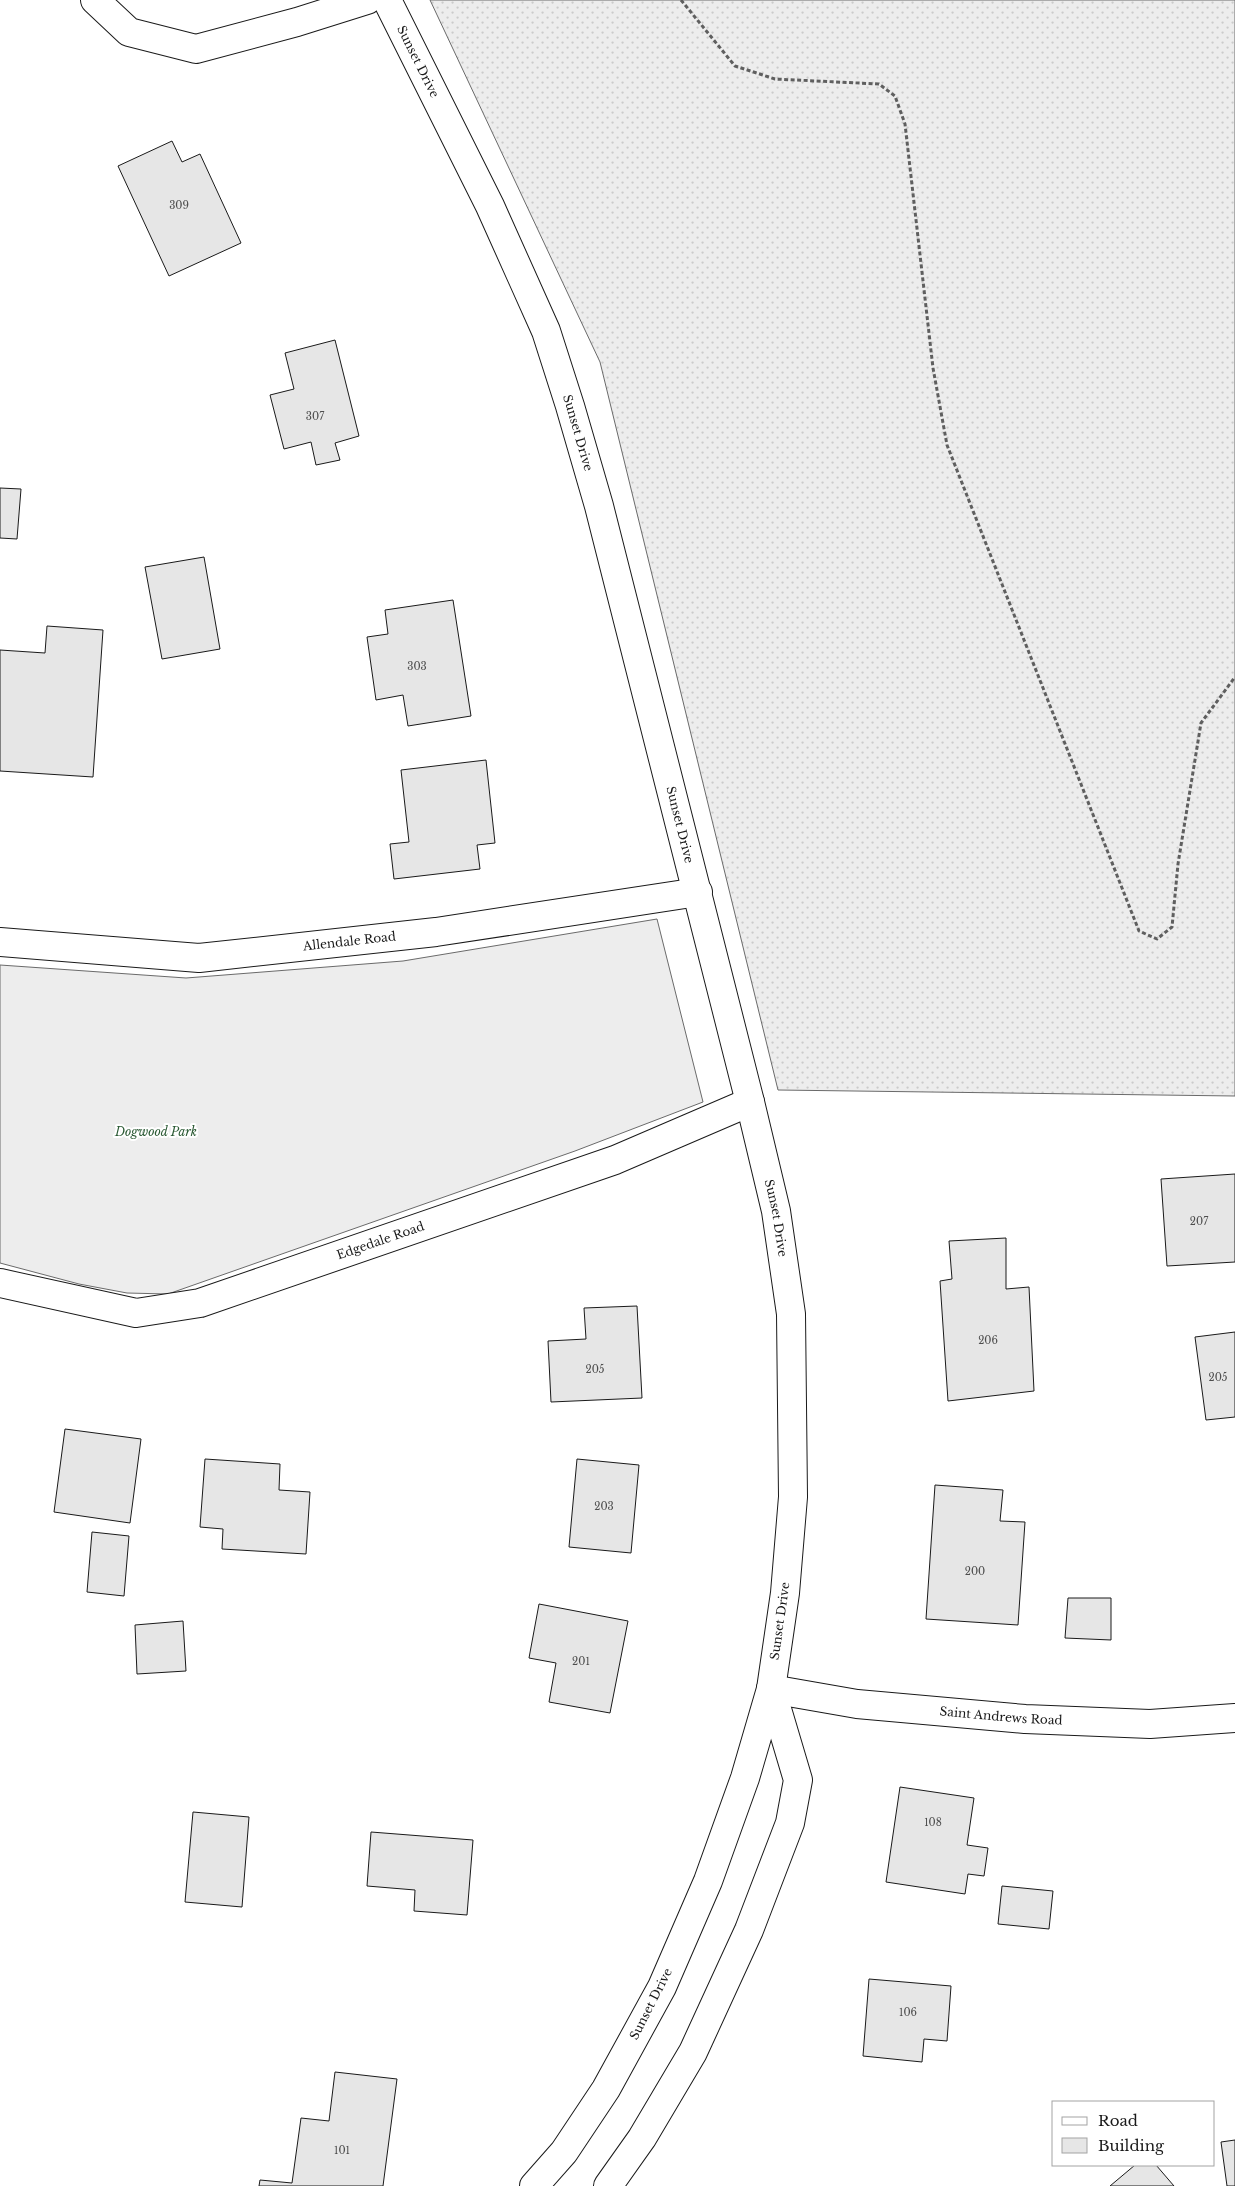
<svg xmlns="http://www.w3.org/2000/svg" width="1235" height="2186" viewBox="0 0 1235 2186" font-family="'Libre Baskerville',serif">
  <style>
    .grass { fill: url(#grass-dots); stroke: #6a6a6a }
    .built { fill: #ededed; stroke: #6a6a6a }
    .building { fill: #e6e6e6; stroke: #1a1a1a }
    .lines { fill: none; stroke-linecap: round; stroke-linejoin: round }
    .minor-casing { stroke: #1a1a1a; stroke-width: 30 }
    .path { stroke: #5f5f5f; stroke-width: 3; stroke-dasharray: 4 2.5; stroke-linecap: butt }
    .minor { stroke: #fff; stroke-width: 28 }
    .labels { text-anchor: middle; stroke-width: 4; stroke-linejoin: round; paint-order: stroke }
    .number-label { font-size: 10px; fill: #4d4d4d }
    .street-label { font-size: 12px; fill: #1a1a1a; stroke: #fff }
    .park-label { font-size: 12px; font-style: italic; fill: #2b5a34; stroke: #fff }
  </style>
  <defs>
    <pattern id="grass-dots" width="8" height="8" patternUnits="userSpaceOnUse" patternTransform="scale(1.25)"><rect width="8" height="8" fill="#ededed"/><path d="M2 2h.1M6 6h.1" fill="none" stroke="#cbcbcb" stroke-width="1.8" stroke-linecap="round"/></pattern>
  </defs>
  <rect width="100%" height="100%" fill="#fff"/>
  <!-- grass -->
  <path class="grass" d="M 430,0 L 1235,0 L 1235,1096 L 778,1090 L 600,362 Z"/>
  <!-- built -->
  <path class="built" d="M 657,919 L 703,1102 L 575,1151 L 168,1294 L 127,1293 L 79,1284 L 0,1263 L 0,965 L 186,978 L 403,961 Z"/>
  <!-- building -->
  <path class="building" d="M 172,141 L 182,162 L 200,154 L 241,243 L 169,276 L 118,166 Z
    M 335,340 L 359,436 L 335,443 L 340,460 L 316,465 L 311,442 L 284,449 L 270,395 L 294,389 L 285,353 Z
    M 0,488 L 21,489 L 17,539 L 0,538 Z
    M 204,557 L 220,649 L 162,659 L 145,567 Z
    M 453,600 L 471,716 L 408,726 L 403,695 L 376,700 L 367,637 L 388,634 L 385,610 Z
    M 47,626 L 103,630 L 93,777 L 0,771 L 0,650 L 45,653 Z
    M 486,760 L 495,843 L 477,845 L 480,869 L 394,879 L 390,844 L 409,842 L 401,770 Z
    M 1235,1174 L 1235,1262 L 1167,1266 L 1161,1179 Z
    M 1006,1238 L 1006,1289 L 1029,1287 L 1034,1391 L 948,1401 L 940,1281 L 952,1279 L 949,1241 Z
    M 637,1306 L 642,1398 L 551,1402 L 548,1341 L 586,1339 L 584,1308 Z
    M 1235,1332 L 1235,1417 L 1206,1420 L 1195,1337 Z
    M 65,1429 L 141,1439 L 130,1523 L 54,1512 Z
    M 205,1459 L 280,1464 L 279,1490 L 310,1492 L 306,1554 L 222,1549 L 223,1529 L 200,1527 Z
    M 577,1459 L 639,1465 L 631,1553 L 569,1547 Z
    M 935,1485 L 1003,1490 L 1000,1521 L 1025,1522 L 1018,1625 L 926,1619 Z
    M 92,1532 L 129,1536 L 124,1596 L 87,1592 Z
    M 1068,1598 L 1111,1598 L 1111,1640 L 1065,1638 Z
    M 539,1604 L 628,1621 L 610,1713 L 549,1702 L 556,1663 L 529,1658 Z
    M 183,1621 L 186,1671 L 137,1674 L 135,1625 Z
    M 900,1787 L 974,1798 L 967,1845 L 988,1848 L 984,1876 L 968,1874 L 965,1894 L 886,1882 Z
    M 193,1812 L 249,1817 L 242,1907 L 185,1902 Z
    M 371,1832 L 473,1840 L 467,1915 L 414,1911 L 415,1890 L 367,1886 Z
    M 1002,1886 L 1053,1891 L 1049,1929 L 998,1924 Z
    M 869,1979 L 951,1986 L 947,2041 L 924,2039 L 922,2062 L 863,2056 Z
    M 335,2072 L 397,2079 L 383,2186 L 259,2186 L 260,2180 L 292,2183 L 301,2118 L 329,2121 Z
    M 1235,2140 L 1235,2186 L 1227,2186 L 1221,2142 Z
    M 1135,2165 L 1156,2165 L 1174,2186 L 1110,2186 Z"/>
  <g class="lines">
    <!-- minor casing -->
    <g class="minor-casing">
      <g id="minor">
        <path d="M 95,0 L 129,32 L 196,49 L 297,22 L 367,0"/>
        <path id="s1" d="M 387,0 L 490,206 L 546,331 L 570,406 L 599,506 L 750,1102 L 776,1211 L 791,1314 L 793,1497 L 785,1593 L 771,1689 L 745,1778 L 708,1881 L 662,1987 L 606,2089 L 564,2152 L 534,2186"/>
        <path id="s2" d="M 0,942 L 199,958 L 436,932 L 698,892"/>
        <path id="s3" d="M 0,1283 L 136,1313 L 200,1303 L 615,1160 L 750,1102"/>
        <path id="s4" d="M 771,1689 L 857,1704 L 1025,1719 L 1150,1724 L 1235,1718"/>
        <path d="M 608,2186 L 642,2138 L 693,2052 L 749,1930 L 790,1823 L 798,1780 L 771,1689"/>
      </g>
    </g>
    <!-- path -->
    <path class="path" d="M 681,0 L 735,66 L 775,79 L 879,84 L 895,96 L 905,124 L 933,368 L 947,445 L 1139,931 L 1157,939 L 1172,927 L 1178,864 L 1201,723 L 1235,677"/>
    <!-- minor -->
    <use href="#minor" class="minor"/>
  </g>
  <g class="labels">
    <!-- number labels -->
    <g class="number-label">
      <text x="179" y="209">309</text>
      <text x="315" y="420">307</text>
      <text x="417" y="670">303</text>
      <text x="1199" y="1225">207</text>
      <text x="988" y="1344">206</text>
      <text x="595" y="1373">205</text>
      <text x="1218" y="1381">205</text>
      <text x="604" y="1510">203</text>
      <text x="975" y="1575">200</text>
      <text x="581" y="1665">201</text>
      <text x="933" y="1826">108</text>
      <text x="908" y="2016">106</text>
      <text x="342" y="2154">101</text>
    </g>
    <!-- street labels -->
    <g class="street-label">
      <text dy="4" stroke="none"><textPath href="#s1" startOffset="69">Sunset Drive</textPath></text>
      <text dy="4" stroke="none"><textPath href="#s1" startOffset="474">Sunset Drive</textPath></text>
      <text dy="4" stroke="none"><textPath href="#s1" startOffset="879">Sunset Drive</textPath></text>
      <text dy="4" stroke="none"><textPath href="#s2" startOffset="351">Allendale Road</textPath></text>
      <text dy="4" stroke="none"><textPath href="#s1" startOffset="1284">Sunset Drive</textPath></text>
      <text dy="4" stroke="none"><textPath href="#s3" startOffset="395">Edgedale Road</textPath></text>
      <text transform="translate(780 1621) rotate(-82)" y="4">Sunset Drive</text>
      <text dy="4" stroke="none"><textPath href="#s4" startOffset="232">Saint Andrews Road</textPath></text>
      <text transform="translate(651 2004) rotate(-63)" y="4">Sunset Drive</text>
    </g>
    <!-- park labels -->
    <g class="park-label">
      <text x="156" y="1136">Dogwood Park</text>
    </g>
  </g>
  <!-- legend -->
  <rect x="1052" y="2101" width="162" height="65" fill="#ffffff" stroke="#a3a3a3"/>
  <rect x="1062" y="2117" width="25" height="8" fill="#ffffff" stroke="#a3a3a3"/>
  <text x="1098" y="2126" font-size="15" fill="#1a1a1a">Road</text>
  <rect x="1062" y="2138" width="25" height="15" fill="#e6e6e6" stroke="#a3a3a3"/>
  <text x="1098" y="2151" font-size="15" fill="#1a1a1a">Building</text>
</svg>
